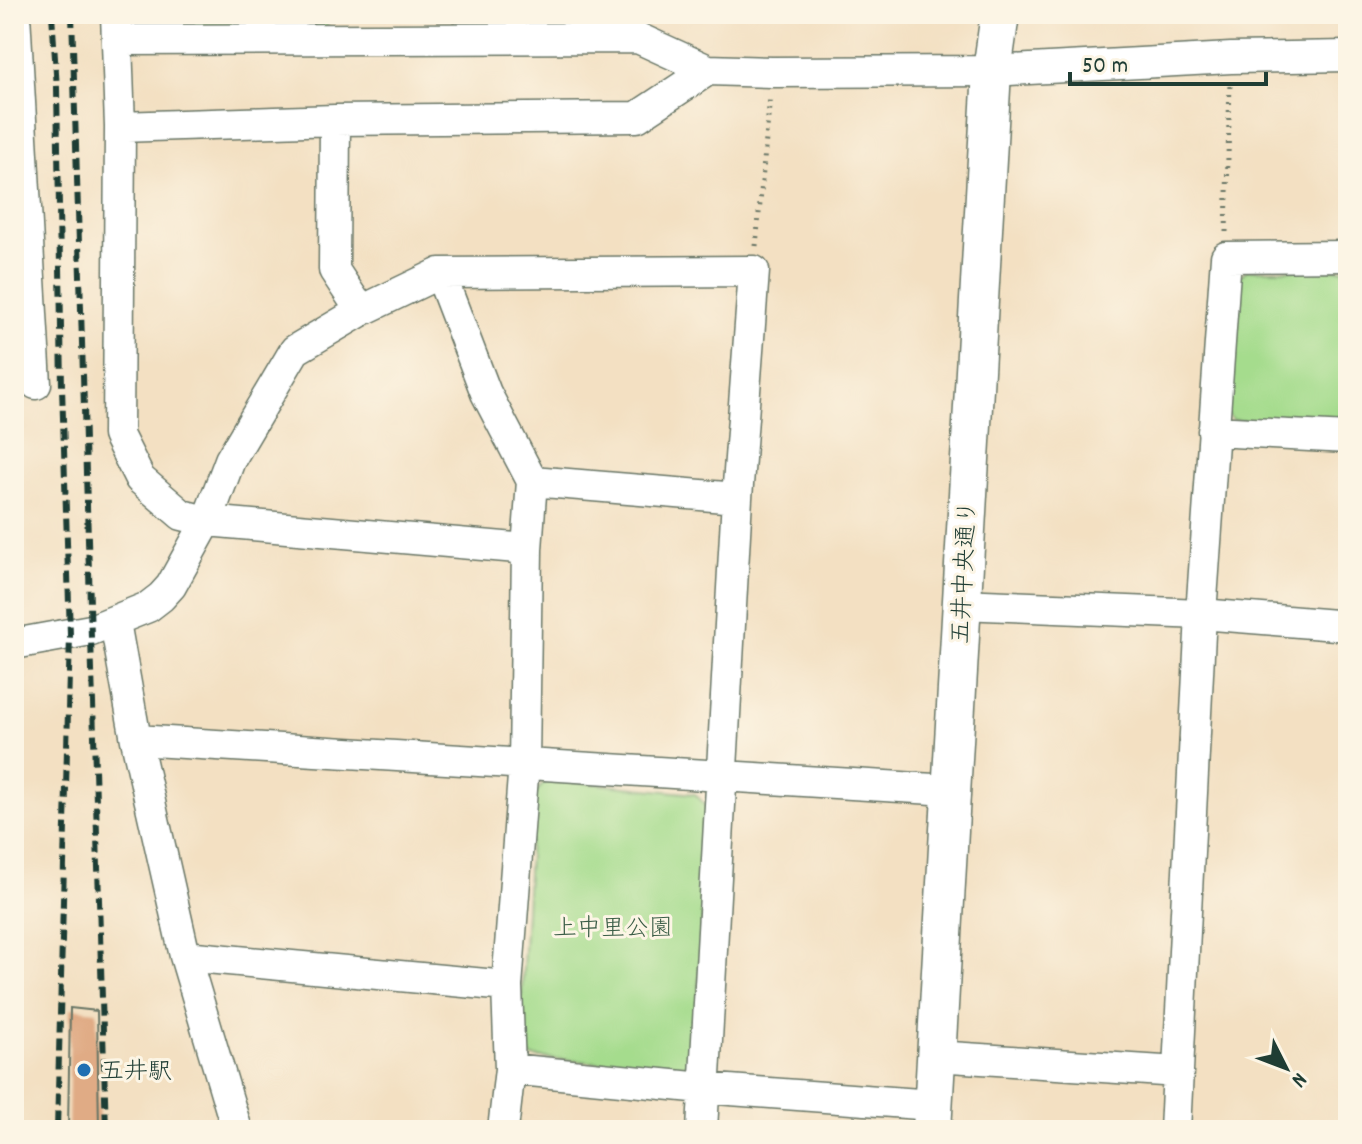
<svg xmlns="http://www.w3.org/2000/svg" width="1362" height="1144" viewBox="0 0 1362 1144" font-family="Dekko,'Klee One',sans-serif">
  <style>
    .green { fill: #a5dc8d; stroke: #628c60; stroke-width: 2 }
    .building { fill: #e0ab85 }
    .lines { fill: none; stroke-linecap: round; stroke-linejoin: round }
    .minor-casing { stroke: #697666; stroke-width: 33 }
    .tertiary-casing { stroke: #697666; stroke-width: 41 }
    .path { stroke: #697666; stroke-width: 5; stroke-dasharray: 2 6; stroke-linecap: butt }
    .minor { stroke: #fff; stroke-width: 30 }
    .tertiary { stroke: #fff; stroke-width: 38 }
    .rail { stroke: #1f3d34; stroke-width: 6; stroke-dasharray: 12 6; stroke-linecap: butt }
    .poi-dot { fill: #1f6fb2; stroke: #fcf5e5; stroke-width: 3 }
    .labels { text-anchor: middle; stroke-width: 6; stroke-linejoin: round; paint-order: stroke }
    .street-label { font-size: 24px; fill: #1f3d34; stroke: #fcf5e5 }
    .park-label { font-size: 24px; fill: #3a5d46; stroke: #fcf5e5 }
    .poi-label { font-size: 24px; fill: #1f3d34; stroke: #fcf5e5; text-anchor: start }
  </style>
  <rect width="100%" height="100%" fill="#fcf5e5"/>
  <filter id="ink" filterUnits="userSpaceOnUse"><feTurbulence type="fractalNoise" baseFrequency=".0125" numOctaves="2"/><feDisplacementMap in="SourceGraphic" scale="16" xChannelSelector="R" yChannelSelector="G"/><feConvolveMatrix kernelMatrix="1 2 1 2 8 2 1 2 1" color-interpolation-filters="sRGB"/></filter>
  <filter id="wash" filterUnits="userSpaceOnUse"><feTurbulence type="fractalNoise" baseFrequency=".006" numOctaves="4" result="noise"/><feDisplacementMap in="SourceGraphic" scale="32" xChannelSelector="R" yChannelSelector="G"/><feGaussianBlur stdDeviation="1.8" result="paint"/><feColorMatrix in="noise" values="0 0 0 0 0 0 0 0 0 0 0 0 0 0 0 0 0 1.4 0 .05"/><feComposite in="paint" operator="in"/></filter>
  <g filter="url(#wash)">
    <rect width="100%" height="100%" fill="#f3e0c2"/>
    <!-- green -->
    <path class="green" d="M 132,14 L 329,14 L 327,28 L 139,30 L 133,24 Z
      M 1348,269 L 1348,428 L 1232,420 L 1225,410 L 1236,279 L 1247,270 Z
      M 547,779 L 695,794 L 708,808 L 695,1057 L 680,1070 L 532,1057 L 519,1046 L 532,797 Z"/>
    <g id="blocks">
      <!-- building -->
      <path class="building" d="M 70,1008 L 97,1011 L 99,1130 L 68,1130 Z"/>
    </g>
  </g>
  <g filter="url(#ink)">
    <use href="#blocks" fill-opacity="0" stroke="#697666" stroke-width="2"/>
    <g class="lines">
      <!-- minor casing -->
      <g class="minor-casing">
        <path id="minor" d="M 15,14 L 36,384
          M 116,14 L 120,127 L 118,435 L 140,479 L 182,515 L 207,521 L 527,549
          M 119,40 L 638,38 L 708,70 L 772,72 L 992,71 L 1231,58 L 1348,56
          M 335,120 L 334,270 L 361,311
          M 120,127 L 335,120 L 637,117 L 708,70
          M 440,273 L 486,393 L 532,481 L 527,549 L 524,763 L 507,986 L 510,1069 L 503,1130
          M 1213,431 L 1348,438
          M 532,481 L 737,498
          M 961,604 L 1201,614 L 1348,626
          M 115,622 L 136,740 L 185,956 L 237,1130
          M 14,644 L 91,630 L 148,607 L 161,597 L 171,586 L 207,521 L 230,460 L 295,350 L 361,311 L 440,273 L 754,271 L 737,498 L 702,1130
          M 136,740 L 950,790
          M 185,956 L 507,986
          M 935,1056 L 1178,1072
          M 510,1069 L 703,1088 L 933,1105
          M 1175,1130 L 1201,614 L 1226,257 L 1348,256"/>
      </g>
      <!-- tertiary casing -->
      <g class="tertiary-casing">
        <path id="tertiary" d="M 932,1130 L 992,71 L 1000,14"/>
      </g>
      <!-- path -->
      <path class="path" d="M 1226,232 L 1230,82
        M 756,246 L 770,96"/>
      <!-- minor -->
      <use href="#minor" class="minor"/>
      <!-- tertiary -->
      <use href="#tertiary" class="tertiary"/>
      <!-- rail -->
      <path class="rail" d="M 52,14 L 57,88 L 62,387 L 70,635 L 57,1130
        M 72,14 L 106,1130"/>
    </g>
  </g>
  <!-- markers -->
  <circle class="poi-dot" cx="84" cy="1070" r="8"/>
  <g class="labels">
    <!-- street labels -->
    <g class="street-label">
      <text transform="translate(963 572) rotate(-87)" y="8">五井中央通り</text>
    </g>
    <!-- park labels -->
    <g class="park-label">
      <text x="613" y="935">上中里公園</text>
    </g>
    <!-- poi labels -->
    <g class="poi-label">
      <text x="100" y="1078">五井駅</text>
    </g>
  </g>
  <!-- margin -->
  <rect width="1362" height="1144" fill="none" stroke="#fcf5e5" stroke-width="48"/>
  <!-- north arrow -->
  <g transform="translate(1286 1068) rotate(132)" stroke="#fcf5e5" stroke-width="6" paint-order="stroke">
  <path d="M0-6L14 30L0 20L-14 30Z" fill="#1f3d34"/>
  <text y="-12" font-size="22" font-weight="bold" text-anchor="middle" fill="#1f3d34">N</text>
  </g>
  <!-- scale -->
  <path d="M1070 72v12h196v-12" fill="none" stroke="#1f3d34" stroke-width="4"/>
  <text x="1082" y="72" font-size="24" fill="#1f3d34" stroke="#fcf5e5" stroke-width="6" paint-order="stroke">50 m</text>
</svg>
